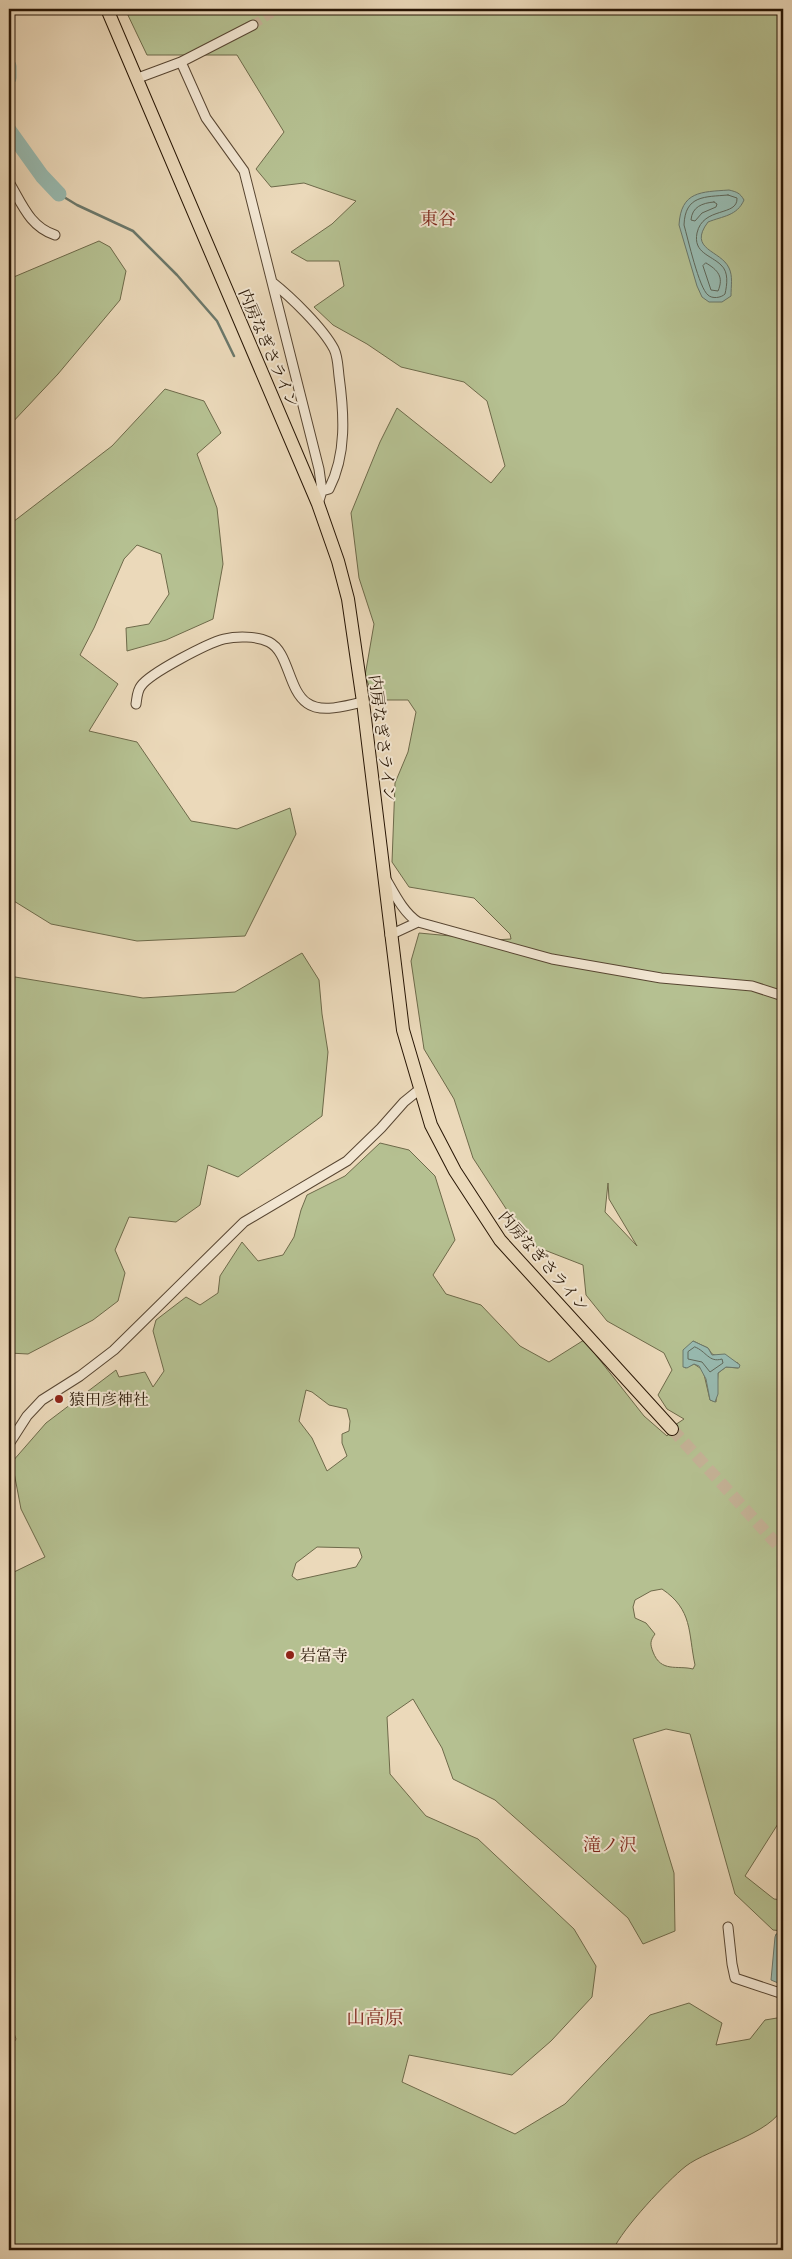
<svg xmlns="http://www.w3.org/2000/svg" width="792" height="2259" viewBox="0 0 792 2259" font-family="'EB Garamond','Noto Serif JP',serif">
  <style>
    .green { fill: #b5c091; stroke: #6e6a4a; fill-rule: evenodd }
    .water { fill: #98bab0; stroke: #6b786b }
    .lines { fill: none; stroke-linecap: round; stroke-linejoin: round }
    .shore { stroke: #60685a; stroke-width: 1 }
    .stream { stroke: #6b786b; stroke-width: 2.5 }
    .river { stroke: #98bab0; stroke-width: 15 }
    .minor-tunnel { stroke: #c4b296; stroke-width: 9; stroke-dasharray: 9 4.5; stroke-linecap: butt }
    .highway-tunnel { stroke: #c4b296; stroke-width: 12; stroke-dasharray: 12 6; stroke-linecap: butt }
    .minor-casing { stroke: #584632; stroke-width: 11 }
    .highway-casing { stroke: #271504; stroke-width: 14 }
    .minor { stroke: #f2e6d2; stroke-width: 9 }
    .highway { stroke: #ebd9ba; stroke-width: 12 }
    .poi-dot { fill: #8f2418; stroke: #f2e6d2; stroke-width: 2 }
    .labels { text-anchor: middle; stroke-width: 4; stroke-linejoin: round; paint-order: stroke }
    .street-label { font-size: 16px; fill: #271504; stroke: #f2e6d2 }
    .poi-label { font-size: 16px; fill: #271504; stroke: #f2e6d2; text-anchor: start }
    .neighbourhood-label { font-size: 18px; fill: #7a1f14; stroke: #f2e6d2 }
    .quarter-label { font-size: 19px; fill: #7a1f14; stroke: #f2e6d2 }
  </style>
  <rect width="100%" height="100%" fill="#ebd9ba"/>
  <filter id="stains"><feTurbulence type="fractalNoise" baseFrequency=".004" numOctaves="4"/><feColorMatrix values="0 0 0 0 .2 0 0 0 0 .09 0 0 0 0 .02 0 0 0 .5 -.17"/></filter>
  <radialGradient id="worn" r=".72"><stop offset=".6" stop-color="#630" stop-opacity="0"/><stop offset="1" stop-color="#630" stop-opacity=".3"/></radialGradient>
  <!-- green -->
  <path class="green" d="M 125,9 L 783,9 L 783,1816 L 745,1876 L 774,1899 L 783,1900 L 783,1931 L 773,1930 L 735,1894 L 690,1734 L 666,1729 L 633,1739 L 674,1873 L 675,1931 L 643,1944 L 628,1918 L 495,1800 L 453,1779 L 442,1748 L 413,1699 L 387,1717 L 390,1774 L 426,1816 L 478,1839 L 574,1929 L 596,1966 L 592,1997 L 551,2041 L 512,2075 L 409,2055 L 402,2082 L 515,2134 L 565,2104 L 650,2015 L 689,2003 L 722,2023 L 716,2045 L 750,2039 L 765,2020 L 783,2017 L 783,2106 C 774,2133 708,2149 686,2166 C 666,2182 623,2228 613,2250 L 9,2250 L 9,2051 L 16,2039 L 9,2019 L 9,1570 L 14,1572 L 45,1557 L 21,1509 L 12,1462 L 46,1423 L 116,1370 L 119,1377 L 145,1372 L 153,1387 L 164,1371 L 153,1331 L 156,1320 L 186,1297 L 200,1305 L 218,1293 L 220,1276 L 242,1242 L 258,1261 L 283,1255 L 294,1237 L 301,1210 L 307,1195 L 345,1176 L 380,1143 L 409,1150 L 435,1176 L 455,1240 L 433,1275 L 446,1294 L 481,1305 L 520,1346 L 549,1362 L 584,1340 L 644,1416 L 667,1436 L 675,1425 L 684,1419 L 667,1409 L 658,1395 L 672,1370 L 664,1353 L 607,1321 L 586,1295 L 583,1265 L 529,1244 L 473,1158 L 454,1099 L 424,1049 L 411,961 L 419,933 L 494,940 L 511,939 L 510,934 L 474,898 L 409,887 L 392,862 L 395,783 L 408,752 L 416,712 L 408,700 L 375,700 L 365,676 L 374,624 L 359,578 L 351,513 L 380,442 L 397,408 L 491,483 L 505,466 L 487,401 L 464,382 L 401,367 L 367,344 L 333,325 L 314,307 L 344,286 L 339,261 L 307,261 L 291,252 L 332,224 L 356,201 L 304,183 L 271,187 L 256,169 L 284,132 L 237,55 L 147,55 ZM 608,1183 L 609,1199 L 637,1246 L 605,1212 ZM 693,1341 L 708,1348 L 712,1354 L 738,1363 L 738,1368 L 726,1367 L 718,1373 L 716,1402 L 710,1400 L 703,1370 L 694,1364 L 685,1368 ZM 306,1390 L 312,1392 L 329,1405 L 347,1409 L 350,1421 L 349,1431 L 342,1434 L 342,1443 L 347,1456 L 327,1471 L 312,1438 L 299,1421 ZM 317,1547 L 359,1548 L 362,1557 L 356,1567 L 297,1580 L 292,1576 L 296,1563 ZM 662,1589 C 693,1610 688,1632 695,1665 L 693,1669 C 677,1665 661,1673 653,1652 C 650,1644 650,1641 655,1634 L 646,1623 L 635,1618 L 633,1607 L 635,1600 L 651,1591 Z
    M 99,241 L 110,247 L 126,271 L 120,300 L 58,374 L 9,426 L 9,279 Z
    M 165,389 L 204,401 L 221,433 L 197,454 L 217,508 L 223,564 L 213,619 L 166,640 L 127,651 L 126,628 L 149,624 L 169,594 L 161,554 L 137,545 L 124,559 L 94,628 L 80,655 L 118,684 L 89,731 L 137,742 L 191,821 L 237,829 L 290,808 L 296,834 L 245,936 L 137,941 L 51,924 L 9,898 L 9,525 L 112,446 Z
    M 302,953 L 319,980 L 322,1014 L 328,1052 L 322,1116 L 238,1177 L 208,1165 L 200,1205 L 176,1222 L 129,1217 L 115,1250 L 125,1273 L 118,1301 L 93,1320 L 28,1354 L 9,1353 L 9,976 L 143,998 L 235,992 Z"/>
  <!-- water -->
  <path class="water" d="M 729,190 C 737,192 740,193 744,200 C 737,216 723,216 708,222 C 687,250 721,250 729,268 C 733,276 731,286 731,296 L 722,302 L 709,302 L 702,297 L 697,286 L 679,225 C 681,191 701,192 729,190 Z
    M 693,1341 L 708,1348 L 712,1355 L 725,1354 L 740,1365 L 739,1368 L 726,1367 L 718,1373 L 718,1394 L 715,1402 L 710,1400 L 706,1379 L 699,1366 L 694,1364 L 687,1368 L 683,1367 L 683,1350 Z
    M 783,1933 L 783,1985 L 771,1980 L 775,1937 L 776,1934 Z"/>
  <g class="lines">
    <!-- shore -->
    <path class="shore" d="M 728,195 L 737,198 C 738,217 703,206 697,233 C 693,253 711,255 721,265 C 729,272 727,285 725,294 C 721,298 712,299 708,295 C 699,288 688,239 684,225 C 685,195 705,197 728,195 Z
      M 714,202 L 717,204 L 716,207 L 702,213 L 695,221 L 691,220 C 692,207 702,203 714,202 Z
      M 706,263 C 718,270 724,277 718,291 L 711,290 L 703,266 Z
      M 695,1347 C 706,1351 709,1363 722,1359 L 723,1363 L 710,1372 L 702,1362 L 688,1359 L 688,1352 Z"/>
    <!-- stream -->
    <path class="stream" d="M 59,194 L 77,205 L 133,231 L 177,275 L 217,321 L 234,356"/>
    <!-- river -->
    <path class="river" d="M 9,66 L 9,78
      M 9,130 L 42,176 L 59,194"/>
    <!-- minor-tunnel -->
    <path class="minor-tunnel" d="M 253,25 L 278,9"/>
    <!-- highway-tunnel -->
    <path class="highway-tunnel" d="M 672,1429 L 783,1551"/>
    <!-- minor casing -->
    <g class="minor-casing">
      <path id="minor" d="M 181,62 L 206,118 L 244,171 L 319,469 L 322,491 L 318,504
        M 138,78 L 181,62 L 253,25
        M 9,182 C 22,204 30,227 55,235
        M 272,282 C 291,297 323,328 334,349 C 338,357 338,368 339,376 C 344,413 347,454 329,489 L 322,491
        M 136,704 C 137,698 137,691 141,686 C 150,673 208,643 224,639 C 237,636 257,636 269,642 C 289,652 288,690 307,703 C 322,714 347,705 363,702
        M 387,881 C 395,895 404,913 418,922
        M 390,935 L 418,922 L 552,959 L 661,978 L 752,986 L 783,996
        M 9,1444 L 27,1416 L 42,1400 L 80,1376 L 114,1350 L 244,1222 L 347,1161 L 381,1128 L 404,1102 L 420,1089
        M 728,1927 L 732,1964 L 735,1978 L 783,1994"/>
    </g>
    <!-- highway casing -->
    <g class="highway-casing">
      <path id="highway" d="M 107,9 L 318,504 L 338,561 L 348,599 L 363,702 L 403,1030 L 431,1125 L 455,1171 L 500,1240 L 672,1429"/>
    </g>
    <!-- minor -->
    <use href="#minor" class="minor"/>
    <!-- highway -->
    <use href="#highway" class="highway"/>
  </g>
  <!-- markers -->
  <g class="poi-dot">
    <circle cx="59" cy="1399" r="5"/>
    <circle cx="290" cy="1655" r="5"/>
  </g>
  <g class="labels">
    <!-- street labels -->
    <g class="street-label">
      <text transform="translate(269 348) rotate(67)" y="6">内房なぎさライン</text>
      <text transform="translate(383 738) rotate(83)" y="6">内房なぎさライン</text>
      <text transform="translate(544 1261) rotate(49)" y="6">内房なぎさライン</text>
    </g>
    <!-- poi labels -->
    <g class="poi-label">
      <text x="69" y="1405">猿田彦神社</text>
      <text x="300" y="1661">岩富寺</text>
    </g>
    <!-- neighbourhood labels -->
    <g class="neighbourhood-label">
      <text x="438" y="225">東谷</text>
      <text x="610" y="1851">滝ノ沢</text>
    </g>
    <!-- quarter labels -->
    <g class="quarter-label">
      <text x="375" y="2024">山高原</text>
    </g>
  </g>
  <!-- margin -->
  <rect width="792" height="2259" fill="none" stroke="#ebd9ba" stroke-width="30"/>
  <rect x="10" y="10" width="772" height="2239" fill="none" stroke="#271504" stroke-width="2.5"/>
  <rect x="15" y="15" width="762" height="2229" fill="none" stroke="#271504"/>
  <rect width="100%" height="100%" filter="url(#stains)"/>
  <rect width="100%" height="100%" fill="url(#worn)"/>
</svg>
